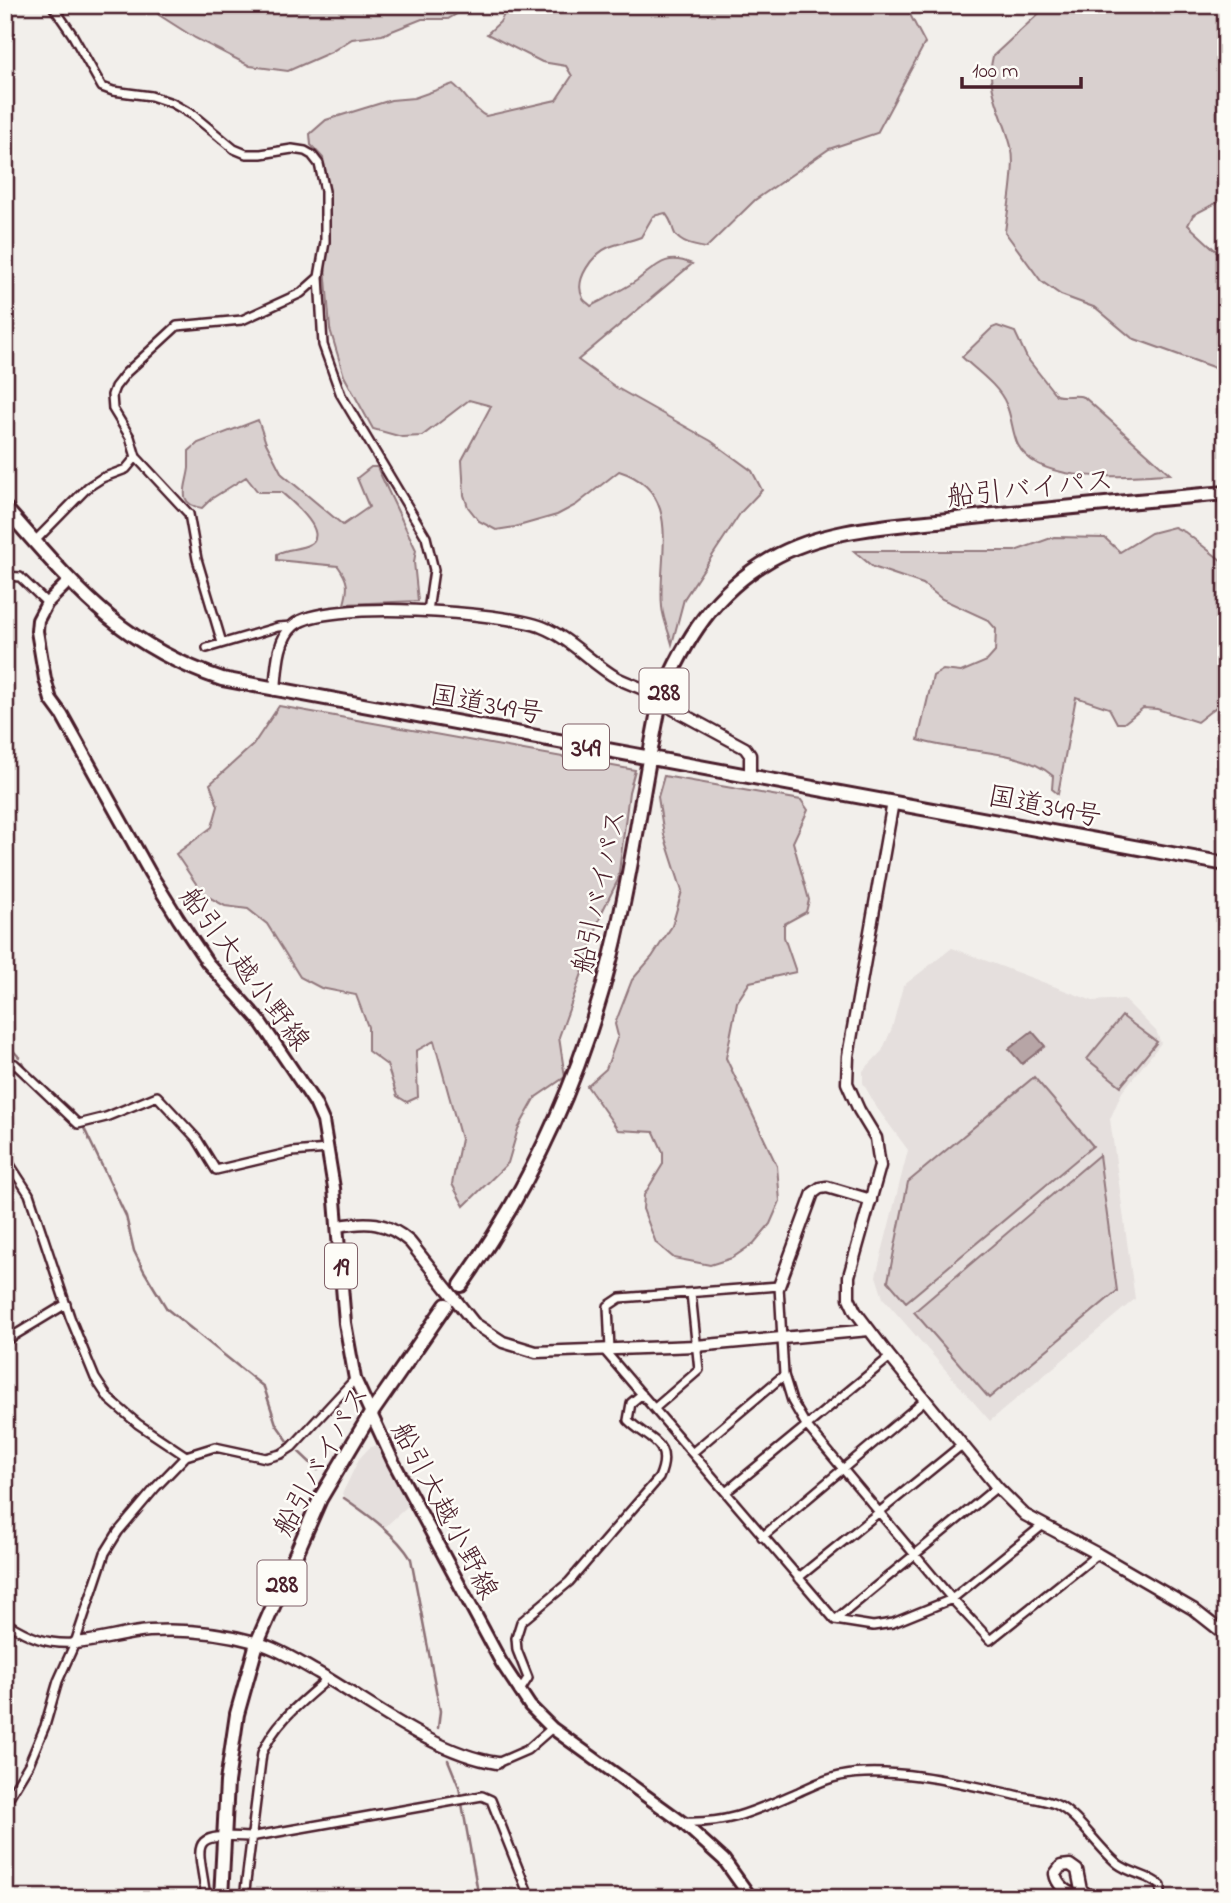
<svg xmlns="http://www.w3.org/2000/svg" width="1231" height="1903" viewBox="0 0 1231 1903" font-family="'Indie Flower','Klee One',sans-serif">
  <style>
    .built { fill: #e5dfdd }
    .green { fill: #d9d0cf; stroke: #92787d; stroke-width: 2 }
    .water { fill: #b7a5a6; stroke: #8b6f75; stroke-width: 2 }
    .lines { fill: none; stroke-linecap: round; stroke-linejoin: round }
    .stream { stroke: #8b6f75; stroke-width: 2.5 }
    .street-casing { stroke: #4a1f2b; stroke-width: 12 }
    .secondary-casing { stroke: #4a1f2b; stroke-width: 15 }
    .primary-casing { stroke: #4a1f2b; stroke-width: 16 }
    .highway-casing { stroke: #4a1f2b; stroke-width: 18 }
    .street { stroke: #fdfcf7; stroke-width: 7 }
    .secondary { stroke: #fdfcf7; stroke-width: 10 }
    .primary { stroke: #fdfcf7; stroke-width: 10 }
    .highway { stroke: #fdfcf7; stroke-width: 12 }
    .labels { text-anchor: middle; stroke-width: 5; stroke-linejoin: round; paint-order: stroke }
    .shield { fill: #fdfcf7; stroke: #806168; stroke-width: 2 }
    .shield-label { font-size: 26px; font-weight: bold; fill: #4a1f2b }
    .street-label { font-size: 28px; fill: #4a1f2b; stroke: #fdfcf7 }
  </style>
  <rect width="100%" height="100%" fill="#f2efeb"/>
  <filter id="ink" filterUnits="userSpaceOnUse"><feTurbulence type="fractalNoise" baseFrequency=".0143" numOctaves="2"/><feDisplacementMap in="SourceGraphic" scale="14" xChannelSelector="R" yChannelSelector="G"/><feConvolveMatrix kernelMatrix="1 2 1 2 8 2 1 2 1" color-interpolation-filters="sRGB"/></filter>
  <g filter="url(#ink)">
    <!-- built -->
    <path class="built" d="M 952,948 L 1093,1001 L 1124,999 L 1156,1031 L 1161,1043 L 1122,1092 L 1110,1119 L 1135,1299 L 990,1421 L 883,1298 L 876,1276 L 908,1150 L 877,1108 L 863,1083 L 863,1071 L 882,1051 L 892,1028 L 903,986 Z
      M 379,1444 L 411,1503 L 384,1528 L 342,1494 L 359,1459 L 369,1448 Z"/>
    <!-- green -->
    <path class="green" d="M 151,5 L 472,5 L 448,19 L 422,19 L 382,35 L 352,39 L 331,52 L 288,71 L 250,66 L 195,38 L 159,15 Z
      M 509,5 L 905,5 L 925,43 L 877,133 L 829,149 L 755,200 L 706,248 C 695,246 681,244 675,234 C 671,226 673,222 665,213 L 653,216 L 641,237 C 631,241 619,243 609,247 C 593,254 573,280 583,298 C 584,301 588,303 591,306 C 606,298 622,290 636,281 C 656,267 665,252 692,264 L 578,360 L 617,388 L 711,441 L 752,471 L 762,490 L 741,512 L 684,599 L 672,644 C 669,632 663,619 662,607 C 657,557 685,492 619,471 L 576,505 L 557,515 L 515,527 L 496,530 L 479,521 L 468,507 L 464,495 L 462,460 L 491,406 L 469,400 L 422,436 L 402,437 L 373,429 L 344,376 L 330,329 L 325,266 L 330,193 L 323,158 L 311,145 L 310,134 L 326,120 L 391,100 L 414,98 L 453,84 C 465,93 473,110 486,116 L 556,100 L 572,76 L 566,66 L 542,62 L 487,34 L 500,22 Z
      M 1048,5 L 1226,5 L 1226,198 L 1193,215 L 1188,225 L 1226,260 L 1226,375 L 1218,369 L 1132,338 L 1096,308 L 1061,295 L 1041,281 L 1005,232 C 1007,214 1016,167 1012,151 C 1006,119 984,89 993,56 Z
      M 997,326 L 1015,332 L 1027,358 L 1056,395 C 1064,398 1074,394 1084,397 L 1170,474 C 1130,475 1040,487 1018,445 C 1012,433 1012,417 1006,404 C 999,386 976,370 962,357 L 992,328 Z
      M 258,420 L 266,443 L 282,474 L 343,525 L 369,507 L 357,478 L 371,467 L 377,467 L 416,550 L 414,562 L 418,601 L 344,604 C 349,587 348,580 338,566 L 277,560 L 277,554 C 287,548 299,550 310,544 C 330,532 290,500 281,492 L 258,492 L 246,477 L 211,499 L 202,508 C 175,504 187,486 189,468 C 189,463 189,457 189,451 L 198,443 Z
      M 1174,527 L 1185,532 L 1226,564 L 1226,705 L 1216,707 L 1197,722 L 1157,709 L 1143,708 L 1124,723 L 1117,723 L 1109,708 L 1076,697 L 1058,794 L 1052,789 L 1053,776 C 1020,747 959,754 918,740 L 933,676 L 943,670 L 961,672 L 987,661 L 995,652 L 996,629 L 988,620 L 942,599 L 923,584 L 873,567 L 854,551 L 1015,551 L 1054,537 L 1105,538 L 1120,552 L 1151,533 Z
      M 279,706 L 635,770 L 629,792 L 618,880 L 601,914 L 589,954 L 559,1037 L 565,1077 L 536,1097 L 518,1129 L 508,1163 L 464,1206 L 452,1184 L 461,1139 L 434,1041 L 416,1051 L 418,1097 L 407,1102 L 397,1096 L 387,1065 L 368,1051 L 368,1027 L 356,995 L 321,988 L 300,977 L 267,924 L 248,909 L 225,906 L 203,894 L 176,854 L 212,827 L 218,806 L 210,784 L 253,745 Z
      M 664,776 L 801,800 L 808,810 L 793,842 L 809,900 L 806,912 L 784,924 L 784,937 L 796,972 L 750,982 L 737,1002 L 726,1058 L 777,1166 L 780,1201 L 770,1224 L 754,1243 L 732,1258 L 710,1265 L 674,1258 L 656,1243 L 643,1209 L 644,1195 L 663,1164 L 663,1152 L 654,1132 L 618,1130 L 587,1086 L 606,1069 L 618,1036 L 615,1024 L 632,980 L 652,957 L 672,926 L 682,891 L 664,835 L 658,797 Z
      M 1122,1016 L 1157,1042 L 1121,1086 L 1087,1059 Z
      M 1034,1077 L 1093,1146 L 906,1302 L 888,1281 L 908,1182 Z
      M 1099,1155 L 1117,1291 L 989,1398 L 914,1312 Z"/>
    <!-- water -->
    <path class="water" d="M 1032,1031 L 1045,1046 L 1022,1064 L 1009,1049 Z"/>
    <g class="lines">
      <!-- stream -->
      <path class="stream" d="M 5,1042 L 19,1057
        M 22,1062 L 26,1070 L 71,1110 L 79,1120
        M 82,1124 L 126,1216 L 134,1251 L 144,1271 L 167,1309 L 264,1387 L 276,1424 L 288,1441
        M 299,1452 L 318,1470
        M 344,1498 C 367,1514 396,1534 411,1559 L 440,1711 L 438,1728
        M 448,1760 L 459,1787 L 479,1898"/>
      <!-- street casing -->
      <g class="street-casing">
        <path id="street" d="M 52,5 L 72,34 L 102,87 L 113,91 L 151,96 L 172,103 L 193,115 L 234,149 L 246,154 L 261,154 L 292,149 L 305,151 L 312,155 L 319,164 L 325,191 L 325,242 L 319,277 L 301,293 L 242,320 L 177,326 L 126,373 L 115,387 L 112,395 L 113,409 L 130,437 L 136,457 L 189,514 L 197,559 L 222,643
          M 319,277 L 323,345 L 341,395 L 426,537 L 434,570 L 428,611
          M 35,541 L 88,487 L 102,478 L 126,469 L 136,457
          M 5,576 L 20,577 L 47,603
          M 207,648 L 278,627 L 292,626
          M 5,1072 L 15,1064 L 78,1124 L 106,1117 L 157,1096 L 197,1139 L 216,1170 L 292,1152 L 328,1149
          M 5,1157 L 29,1194 L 70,1317 L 95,1378 L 109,1399 L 138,1424 L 186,1456
          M 5,1341 L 66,1304
          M 604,1350 L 835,1620 L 873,1626 L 893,1623 L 952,1599 L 1043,1525
          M 610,1350 L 608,1306 L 620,1298 L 779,1286 L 784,1375 L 792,1401 L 806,1425 L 952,1599 L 990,1640 L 1098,1554
          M 655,1408 L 699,1370 L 691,1293
          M 692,1453 L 784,1375
          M 726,1492 L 890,1357
          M 762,1537 L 926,1399
          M 798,1578 L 963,1444
          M 835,1620 L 997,1487
          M 5,1622 C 29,1637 47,1645 75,1643
          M 519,1692 L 528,1678 L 517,1650 L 516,1638 L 521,1622 L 569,1582 L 659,1478 C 675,1441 647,1440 628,1420 L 631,1403 L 642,1394
          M 497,1763 L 527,1750 L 552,1728
          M 5,1804 L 29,1764 L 45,1726 L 58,1681 L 75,1643 L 105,1553 L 118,1532 L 156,1487 L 186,1456 L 215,1447 L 266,1458 L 281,1454 L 292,1447 L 355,1379
          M 683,1822 C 729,1824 754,1811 796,1793 C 810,1787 824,1779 840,1776 C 889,1765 966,1784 1015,1795 C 1028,1798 1045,1799 1057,1805 C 1077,1814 1099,1849 1118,1864 C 1131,1874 1150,1875 1161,1886 L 1161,1898
          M 206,1898 C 200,1845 184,1833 250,1837 L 482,1796 L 491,1800 L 530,1898
          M 244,1898 L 262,1753 C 275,1723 298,1705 322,1684 L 326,1677"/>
      </g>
      <!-- secondary casing -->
      <g class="secondary-casing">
        <path id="secondary" d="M 275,690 C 277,669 277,639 294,625 C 324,599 505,612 542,627 C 570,638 591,663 617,678 C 632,685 647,690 661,697
          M 673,709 L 745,748 L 750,755 L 750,776
          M 893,802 L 848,1056 L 847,1083 L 859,1110 L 876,1138 L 880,1166 L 849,1276 L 849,1298 L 855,1311 L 890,1357 L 997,1487 L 1025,1515 L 1098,1554 L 1193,1609 L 1226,1635
          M 338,1226 C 368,1221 386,1221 410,1242 L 474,1323 L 503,1342 L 536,1352 L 696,1346 L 869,1330
          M 779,1286 L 813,1193 L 820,1188 L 827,1187 L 871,1200
          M 75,1643 C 100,1641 124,1633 149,1631 C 185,1629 220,1632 255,1642 C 277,1648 297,1661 317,1672 C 372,1704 434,1753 497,1763
          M 1081,1898 C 1070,1894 1057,1887 1055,1874 L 1061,1866 L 1070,1865 L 1077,1870 L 1081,1890 L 1093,1898"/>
      </g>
      <!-- primary casing -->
      <g class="primary-casing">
        <path id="primary" d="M 69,581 L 47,603 L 38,620 L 37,631 L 45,679 L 51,700 L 62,715 L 150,873 L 179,920 L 207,962 L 259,1020 L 315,1103 L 323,1121 L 334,1188 L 345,1323 L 355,1379 L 393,1461 L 501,1662 L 530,1706 L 552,1728 L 682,1822 L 724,1860 L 751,1898"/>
      </g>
      <!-- highway casing -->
      <g class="highway-casing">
        <path id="highway" d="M 5,508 C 75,587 118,644 222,679 L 1226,864
          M 461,1285 C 532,1185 583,1073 612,953 C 633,869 643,782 661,697 C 685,639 715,591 771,559 C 827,527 894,526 956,519 C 1046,509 1136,501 1226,493
          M 221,1898 L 227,1782 L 237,1714 L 257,1643 L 320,1499 L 370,1415 L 446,1305"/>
      </g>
      <!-- street -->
      <use href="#street" class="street"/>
      <!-- secondary -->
      <use href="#secondary" class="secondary"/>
      <!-- primary -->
      <use href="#primary" class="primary"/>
      <!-- highway -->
      <use href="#highway" class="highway"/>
    </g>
  </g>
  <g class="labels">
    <!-- shield labels -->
    <g class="shield">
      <rect x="639.5" y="668.5" width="49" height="45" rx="5"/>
      <rect x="563" y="724.5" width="46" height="45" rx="5"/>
      <rect x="325" y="1243.5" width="32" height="45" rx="5"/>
      <rect x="257.5" y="1560.5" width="49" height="45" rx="5"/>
    </g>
    <g class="shield-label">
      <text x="664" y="700">288</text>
      <text x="586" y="756">349</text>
      <text x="341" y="1275">19</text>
      <text x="282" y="1592">288</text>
    </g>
    <!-- street labels -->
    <g class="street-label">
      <text transform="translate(1030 487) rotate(-6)" y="10">船引バイパス</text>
      <text transform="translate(487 703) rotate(10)" y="10">国道349号</text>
      <text transform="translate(1045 805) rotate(11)" y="10">国道349号</text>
      <text transform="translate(598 891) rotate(-78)" y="10">船引バイパス</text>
      <text transform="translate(246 968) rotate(53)" y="10">船引大越小野線</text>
      <text transform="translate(320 1460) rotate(-61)" y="10">船引バイパス</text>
      <text transform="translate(446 1510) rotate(62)" y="10">船引大越小野線</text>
    </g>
  </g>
  <!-- margin -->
  <rect width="1231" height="1903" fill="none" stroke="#fdfcf7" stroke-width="28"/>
  <rect x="14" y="14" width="1203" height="1875" fill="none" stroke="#4a1f2b" stroke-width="2.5" filter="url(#ink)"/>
  <!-- scale -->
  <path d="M962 77v10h119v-10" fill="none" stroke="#4a1f2b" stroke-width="3.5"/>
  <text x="972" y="77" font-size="21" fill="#4a1f2b" stroke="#fdfcf7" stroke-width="5" paint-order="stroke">100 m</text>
</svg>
